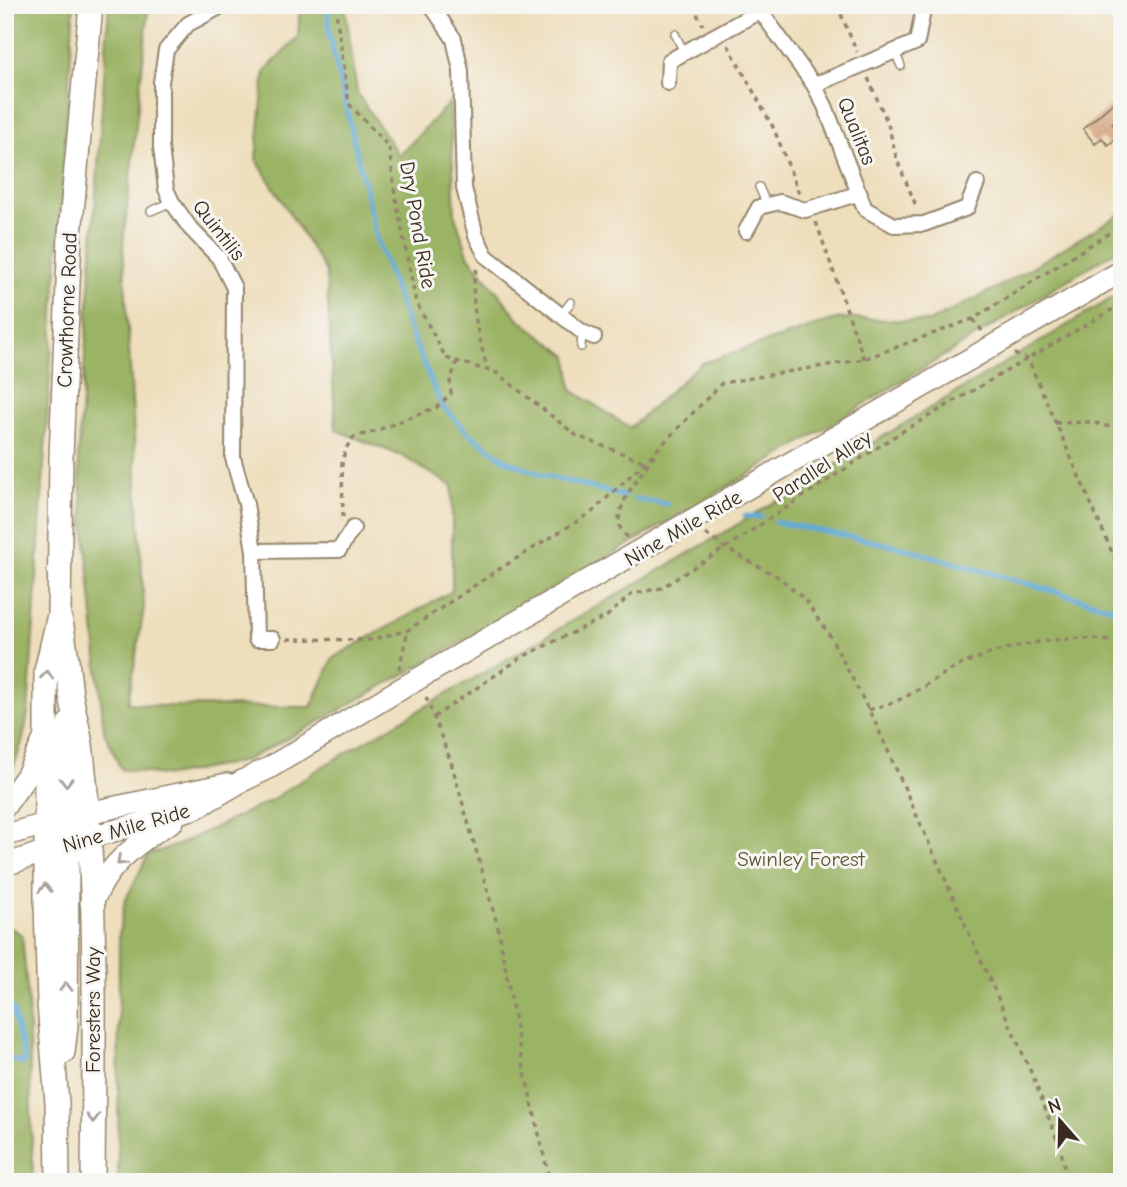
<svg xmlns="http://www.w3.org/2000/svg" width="1127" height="1187" viewBox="0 0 1127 1187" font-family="'Comic Neue',sans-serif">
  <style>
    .forest { fill: #9bb365; stroke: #6b6e42; stroke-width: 2 }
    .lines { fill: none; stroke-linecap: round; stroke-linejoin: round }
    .stream { stroke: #61aad8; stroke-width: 5 }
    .building { fill: #d9af8f }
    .service-casing { stroke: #94846d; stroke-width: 10 }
    .minor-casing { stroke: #94846d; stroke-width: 18 }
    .secondary-casing { stroke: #94846d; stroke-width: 24 }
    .primary-casing { stroke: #94846d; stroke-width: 26 }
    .path { stroke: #94846d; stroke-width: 3.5; stroke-dasharray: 5 5; stroke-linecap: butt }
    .service { stroke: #fff; stroke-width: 7 }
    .minor { stroke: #fff; stroke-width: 14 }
    .secondary { stroke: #fff; stroke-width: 21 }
    .primary { stroke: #fff; stroke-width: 23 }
    .oneway { stroke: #a79f9a }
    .labels { text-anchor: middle; stroke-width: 6; stroke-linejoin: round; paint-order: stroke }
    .street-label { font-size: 21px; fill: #3b2a1e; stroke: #f6f6f2 }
    .park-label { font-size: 21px; fill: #5d5433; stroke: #f6f6f2 }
  </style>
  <rect width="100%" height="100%" fill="#f6f6f2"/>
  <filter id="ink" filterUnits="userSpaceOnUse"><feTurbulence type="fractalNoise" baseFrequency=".0143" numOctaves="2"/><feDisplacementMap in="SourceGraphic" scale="14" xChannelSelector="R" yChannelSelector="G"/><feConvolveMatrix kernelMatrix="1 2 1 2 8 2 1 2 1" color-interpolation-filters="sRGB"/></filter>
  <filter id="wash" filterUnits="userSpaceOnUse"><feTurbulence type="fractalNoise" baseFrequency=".00686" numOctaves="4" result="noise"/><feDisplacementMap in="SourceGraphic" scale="28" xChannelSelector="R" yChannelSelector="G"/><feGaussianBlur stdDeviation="1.57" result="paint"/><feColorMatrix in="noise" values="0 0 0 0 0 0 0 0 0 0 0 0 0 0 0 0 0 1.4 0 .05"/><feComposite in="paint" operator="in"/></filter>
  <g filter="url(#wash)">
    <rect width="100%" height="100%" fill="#eedebc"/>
    <!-- forest -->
    <path class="forest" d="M 5,5 L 74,5 L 28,713 L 23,739 L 10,778 L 5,782 Z
      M 109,5 L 149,5 L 123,245 L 144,608 L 128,703 L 162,706 L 311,707 L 333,658 L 452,591 L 452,486 L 402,456 L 336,430 L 326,272 L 256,159 L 265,71 L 298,37 L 300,5 L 345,5 L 357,93 L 399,156 L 450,102 L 455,216 L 469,257 L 519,319 L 568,356 L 572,390 L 630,428 L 700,364 L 836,319 L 852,318 L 929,322 L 1002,285 L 1122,213 L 1122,247 L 748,475 L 451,648 L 311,726 L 244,761 L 169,776 L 121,769 L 104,731 L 78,458 Z
      M 1122,292 L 1122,1182 L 118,1182 L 119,933 L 125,901 L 148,855 L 180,844 L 270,801 L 320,768 L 725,532 Z
      M 5,924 L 22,935 L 28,1001 L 33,1182 L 5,1182 Z"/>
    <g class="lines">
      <!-- stream -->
      <path class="stream" d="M 328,5 L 329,33 L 377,240 L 409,329 L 441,404 L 467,432 L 504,459 L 539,474 L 624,496
        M 635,499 L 667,504
        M 745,516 L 761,517
        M 775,522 L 896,546 L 1116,609 L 1122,613
        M 5,999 L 13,1010 L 25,1062 L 23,1063 L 5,1057"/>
    </g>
    <g id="blocks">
      <!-- building -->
      <path class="building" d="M 1113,103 L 1122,114 L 1112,123 L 1122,134 L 1108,145 L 1102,138 L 1095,144 L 1083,129 Z"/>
    </g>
  </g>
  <g filter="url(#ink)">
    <use href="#blocks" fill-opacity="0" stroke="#94846d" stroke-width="2"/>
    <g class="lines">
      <!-- service casing -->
      <g class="service-casing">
        <path id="service" d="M 675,34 L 684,52
          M 895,52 L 901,66
          M 759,187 L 767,205
          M 151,211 L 172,202
          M 561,315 L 571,302
          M 581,347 L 582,333"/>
      </g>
      <!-- minor casing -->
      <g class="minor-casing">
        <path id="minor" d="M 223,5 L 188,24 L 166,50 L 161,82 L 161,147 L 166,189 L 172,202 L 190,228 L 219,258 L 234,288 L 233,458 L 246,504 L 254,551 L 256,639 L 273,639
          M 431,5 L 454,39 L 461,71 L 464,188 L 476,236 L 486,256 L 582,332 L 594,337
          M 756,5 L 814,85 L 825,106 L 865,209 L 894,225 L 924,224 L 967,208 L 977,183
          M 668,83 L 669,61 L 760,11
          M 814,85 L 917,42 L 922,16
          M 746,231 L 759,207 L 780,202 L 805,210 L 860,193
          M 254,551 L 339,550 L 353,528"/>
      </g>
      <!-- secondary casing -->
      <g class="secondary-casing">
        <path id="secondary" d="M 5,806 L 27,775 L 46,735
          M 5,835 L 87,813 L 227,784
          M 5,865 L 70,843 L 196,808 L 242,781 L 269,768 L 392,694 L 1122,271
          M 91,903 C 96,895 100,887 105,879 C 120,855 149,835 173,821"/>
      </g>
      <!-- primary casing -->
      <g class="primary-casing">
        <path id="primary" d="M 61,622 C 66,646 68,670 71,695 C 74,714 80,733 82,752 C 98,894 94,1039 93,1182
          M 59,839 C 72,814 66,754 69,724
          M 63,1052 L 66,1026 L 67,861 L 73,828 L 87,813
          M 58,1182 L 57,1103 L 49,1004 L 46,905 L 46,671 L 59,615 L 61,457 L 70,234 L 91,5"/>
      </g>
      <!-- path -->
      <path class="path" d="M 335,5 L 349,104 L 389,147 L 395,194 L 416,302 L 446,358 L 497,373 L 577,436 L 645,462
        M 692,5 L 703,25
        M 837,5 L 857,52
        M 728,45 L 774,129 L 799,193
        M 868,78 L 888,124 L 897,160 L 917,208
        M 816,222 L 864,359
        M 477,269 C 467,294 480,344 488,370
        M 973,319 L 983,332
        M 1014,354 L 1028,359 L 1122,575
        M 1055,423 L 1091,422 L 1122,430
        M 343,517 L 342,462 L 346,448 L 354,437 L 373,432 L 437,407 L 451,394 L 450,382 L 457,361
        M 706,534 L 725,548 L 780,578 L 804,599 L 830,636 L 876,724 L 1034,1079 L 1061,1150 L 1067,1182
        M 628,537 C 601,520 643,472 655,454
        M 287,639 L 371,640 L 408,630 L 501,568 L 592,512 L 645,462 L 722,383 L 864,359 L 973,319 L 1122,225
        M 399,669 L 408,630
        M 426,697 L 451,762 L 499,931 L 520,1051 L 550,1182
        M 869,710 C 877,707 886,705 894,702 C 919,692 940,674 965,663 C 1006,645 1078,630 1122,644
        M 434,717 L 522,657 L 607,616 L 632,594 L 661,588 L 725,548 L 898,434 L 1122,304"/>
      <!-- service -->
      <use href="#service" class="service"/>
      <!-- minor -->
      <use href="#minor" class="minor"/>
      <!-- secondary -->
      <use href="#secondary" class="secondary"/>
      <!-- primary -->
      <use href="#primary" class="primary"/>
    </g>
    <!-- one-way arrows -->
    <defs><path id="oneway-chevron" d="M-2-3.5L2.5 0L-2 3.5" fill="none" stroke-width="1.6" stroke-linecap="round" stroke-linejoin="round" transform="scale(1.75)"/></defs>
    <g class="oneway">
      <use href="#oneway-chevron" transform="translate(47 675) rotate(-85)"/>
      <use href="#oneway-chevron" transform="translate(66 782) rotate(90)"/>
      <use href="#oneway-chevron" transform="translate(121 861) rotate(137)"/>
      <use href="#oneway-chevron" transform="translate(45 888) rotate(-91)"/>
      <use href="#oneway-chevron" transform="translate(66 987) rotate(-90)"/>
      <use href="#oneway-chevron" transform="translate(93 1118) rotate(90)"/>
    </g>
  </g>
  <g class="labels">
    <!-- street labels -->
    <g class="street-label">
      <text transform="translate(857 131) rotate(68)" y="7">Qualitas</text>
      <text transform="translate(418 225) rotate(80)" y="7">Dry Pond Ride</text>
      <text transform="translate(219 230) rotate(52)" y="7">Quintilis</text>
      <text transform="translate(67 310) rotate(-88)" y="7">Crowthorne Road</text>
      <text transform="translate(822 466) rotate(-33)" y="7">Parallel Alley</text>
      <text transform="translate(683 528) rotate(-30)" y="7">Nine Mile Ride</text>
      <text transform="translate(126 828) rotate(-16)" y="7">Nine Mile Ride</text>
      <text transform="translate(93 1010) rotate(-90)" y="7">Foresters Way</text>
    </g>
    <!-- park labels -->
    <g class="park-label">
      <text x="801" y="866">Swinley Forest</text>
    </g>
  </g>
  <!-- margin -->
  <rect width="1127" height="1187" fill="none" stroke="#f6f6f2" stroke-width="28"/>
  <!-- north arrow -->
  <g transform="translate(1060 1121) rotate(340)" stroke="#f6f6f2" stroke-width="5" paint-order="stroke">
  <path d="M0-5L12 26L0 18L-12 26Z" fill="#3b2a1e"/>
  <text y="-10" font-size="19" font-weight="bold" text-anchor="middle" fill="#3b2a1e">N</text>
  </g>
</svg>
